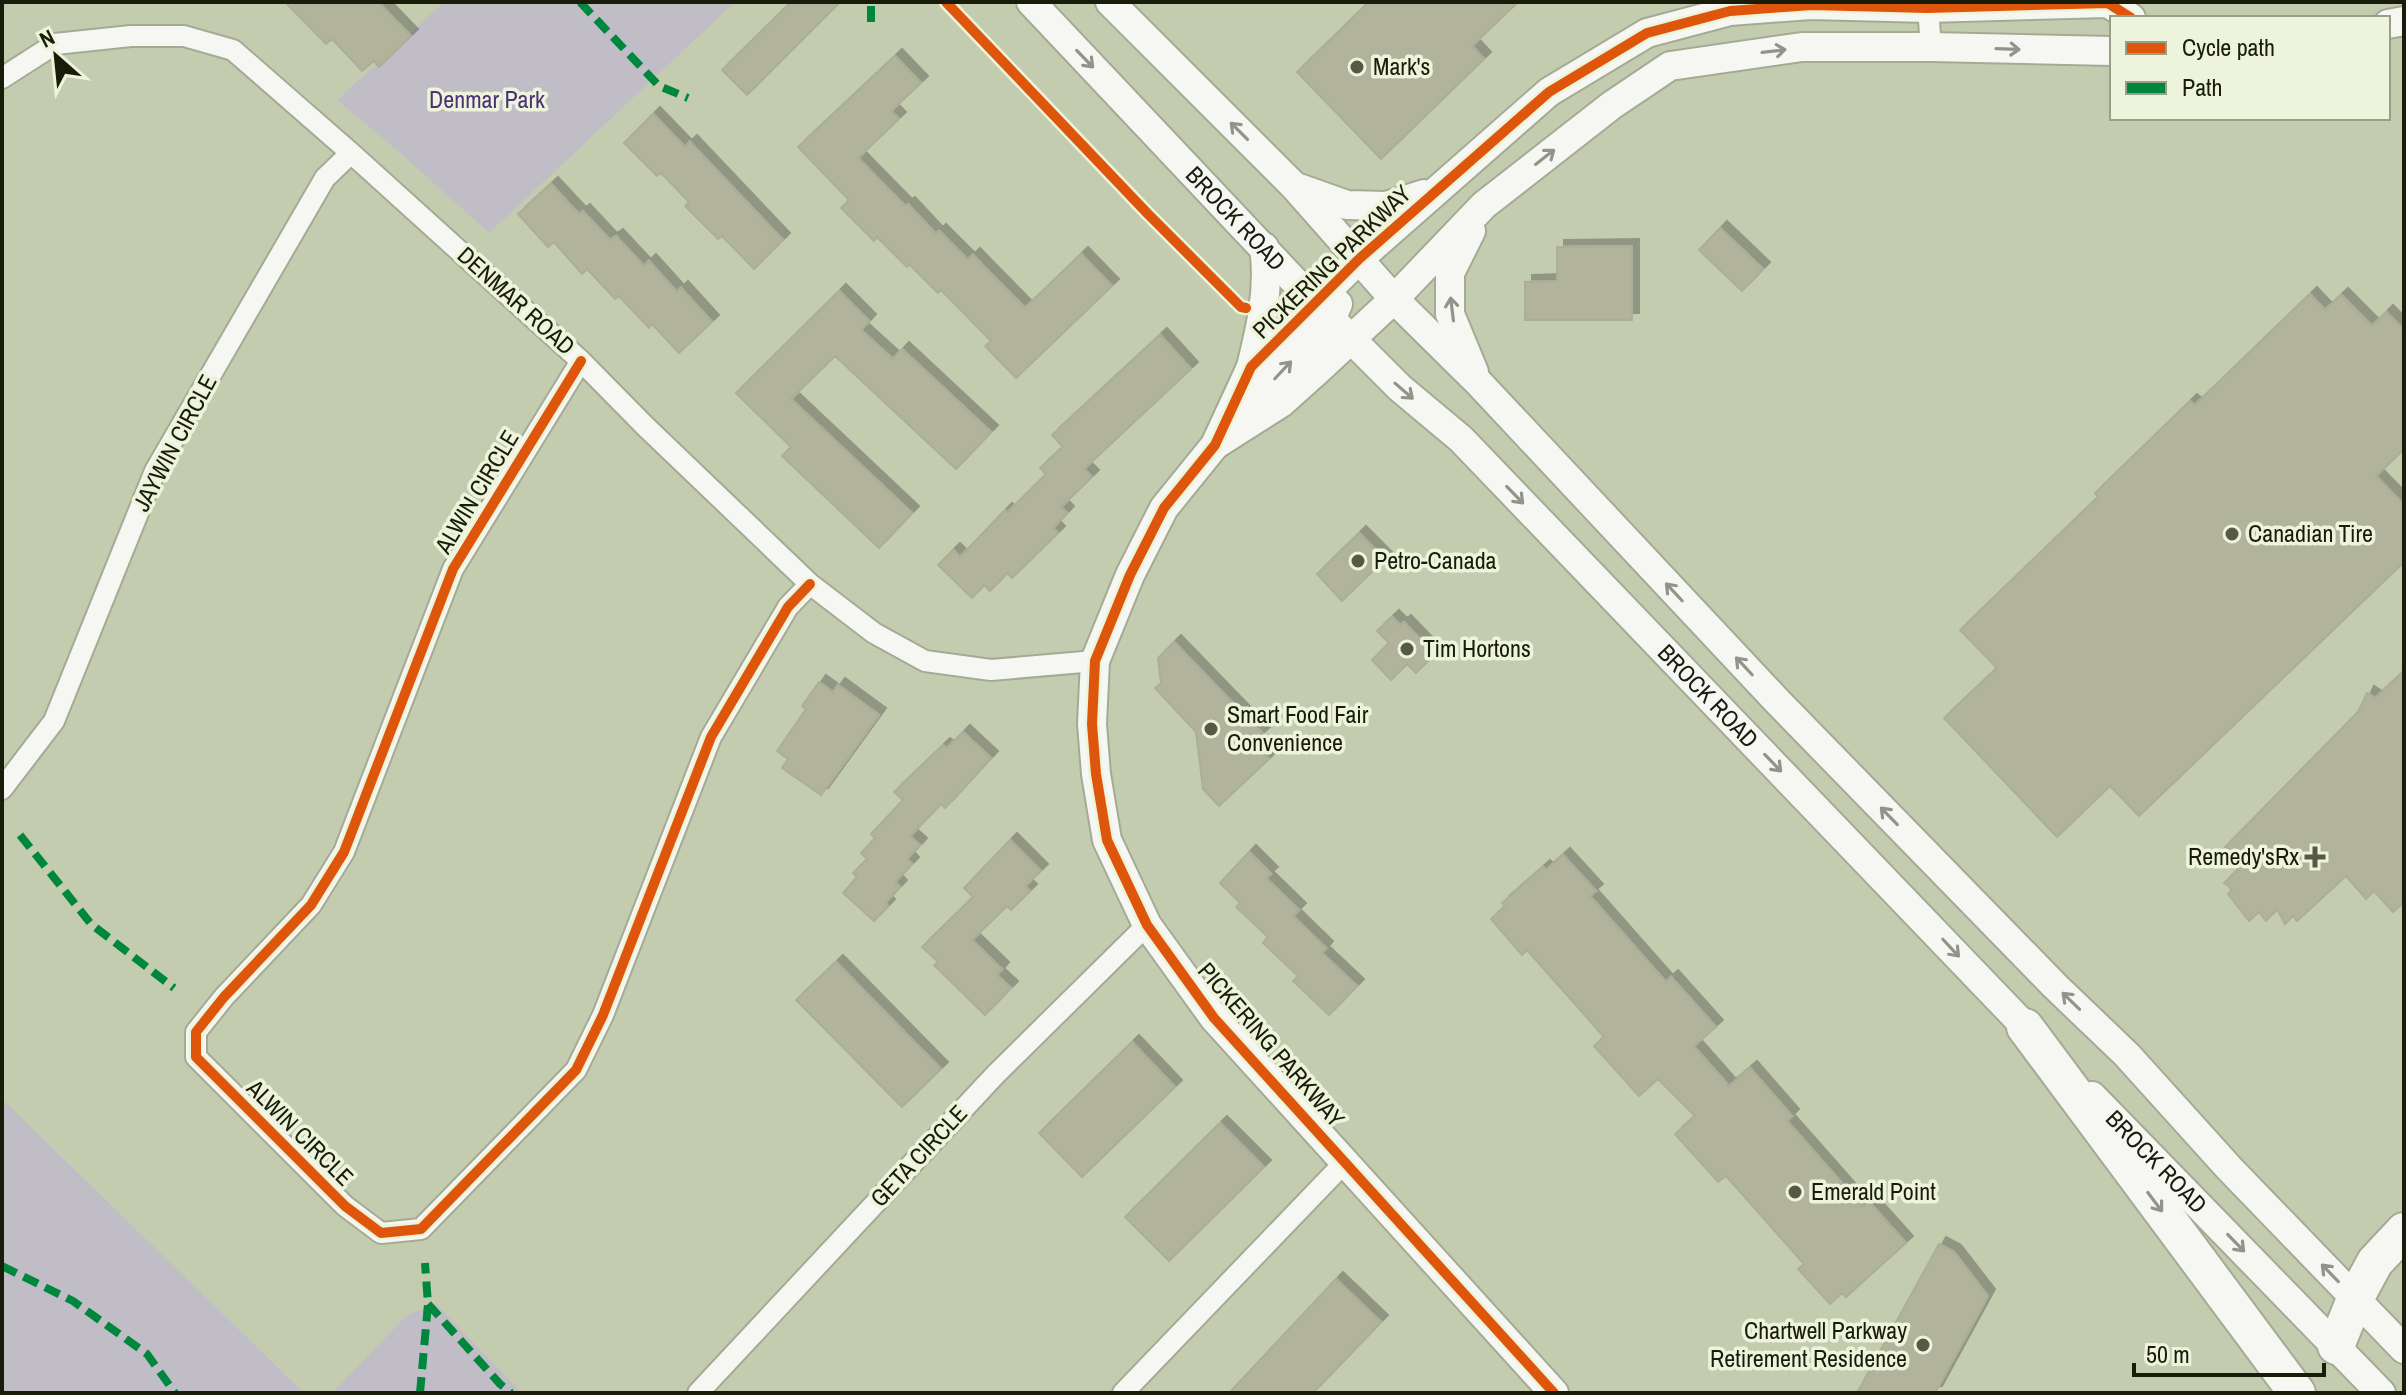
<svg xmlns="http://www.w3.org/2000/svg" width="2406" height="1395" viewBox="0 0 2406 1395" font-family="'Archivo Narrow',sans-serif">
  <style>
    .green { fill: #c0bdc6 }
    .building { fill: #b1b39a; stroke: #acae98; stroke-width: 2; filter: url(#shadow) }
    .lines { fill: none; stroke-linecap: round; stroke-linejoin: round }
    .street-casing { stroke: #a4aa94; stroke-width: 24 }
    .secondary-casing { stroke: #a4aa94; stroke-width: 32 }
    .highway-casing { stroke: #a4aa94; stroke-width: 40 }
    .street { stroke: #f6f7f3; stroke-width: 20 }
    .secondary { stroke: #f6f7f3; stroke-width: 28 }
    .highway { stroke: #f6f7f3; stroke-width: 36 }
    .quiet { stroke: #00873e; stroke-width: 8; stroke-dasharray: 16 8; stroke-linecap: butt }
    .cycleway-casing { stroke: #edf4db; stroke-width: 15 }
    .cycleway { stroke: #de560c; stroke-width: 10 }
    .oneway { stroke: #92948a }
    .poi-dot { fill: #545a43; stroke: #edf4db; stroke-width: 3 }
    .labels { text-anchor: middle; stroke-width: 7; stroke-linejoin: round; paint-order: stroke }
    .poi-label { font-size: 24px; fill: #181c09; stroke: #edf4db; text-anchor: start }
    .park-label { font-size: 24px; fill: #4d3175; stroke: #edf4db }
    .street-label { font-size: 24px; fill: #181c09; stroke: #edf4db }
  </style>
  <defs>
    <filter id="shadow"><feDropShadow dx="7" dy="-7" stdDeviation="0" flood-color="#0004"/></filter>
  </defs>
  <rect width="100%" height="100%" fill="#c4ccb0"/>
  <!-- green -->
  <path class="green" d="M 444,2 L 735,2 L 489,233 L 398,151 L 337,100 Z
    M 2,1099 L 304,1393 L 2,1393 Z
    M 436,1304 L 522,1393 L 332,1393 L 407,1315 Z"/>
  <!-- building -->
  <path class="building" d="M 285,2 L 378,2 L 411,36 L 379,67 L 374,61 L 362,71 L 332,39 L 326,44 Z
    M 791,2 L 840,2 L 747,95 L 722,70 Z
    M 1369,2 L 1518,2 L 1472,46 L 1484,59 L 1381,159 L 1297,72 Z
    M 895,56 L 921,83 L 891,111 L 899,119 L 858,158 L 905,206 L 908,204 L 936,234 L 939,231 L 968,260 L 973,255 L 1025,308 L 1081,254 L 1112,286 L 1016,378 L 985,346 L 991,341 L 941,290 L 938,293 L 910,265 L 907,267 L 877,237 L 874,241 L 841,208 L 849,200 L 798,147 Z
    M 653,114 L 685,147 L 690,142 L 783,240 L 754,269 L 722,236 L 718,239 L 685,206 L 689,202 L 661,173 L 657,176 L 624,143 Z
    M 551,184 L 579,214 L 583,211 L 610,240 L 616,236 L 644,266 L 649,261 L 677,292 L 681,288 L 712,322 L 679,353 L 652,324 L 649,328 L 619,296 L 615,299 L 587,269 L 582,274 L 554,242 L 548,247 L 518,214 Z
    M 1720,228 L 1763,269 L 1742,291 L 1699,250 Z
    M 1632,246 L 1632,320 L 1525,320 L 1525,282 L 1557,281 L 1557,247 Z
    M 839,291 L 869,321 L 861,330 L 893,359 L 902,349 L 991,432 L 956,469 L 835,356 L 791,399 L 912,513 L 879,548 L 782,456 L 791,447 L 736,393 Z
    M 2310,294 L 2325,310 L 2341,295 L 2372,326 L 2386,312 L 2404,330 L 2404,449 L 2376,476 L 2404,505 L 2404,562 L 2139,816 L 2110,786 L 2057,837 L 1944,718 L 1997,668 L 1960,630 L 2098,497 L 2095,493 L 2190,401 L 2195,405 Z
    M 1160,335 L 1191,369 L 1084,469 L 1092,477 L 1061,507 L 1067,513 L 1053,528 L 1058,533 L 1012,578 L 1007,573 L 990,591 L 984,585 L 972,598 L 938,565 L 953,550 L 960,557 L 1005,510 L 1008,512 L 1046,474 L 1040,468 L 1063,447 L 1052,435 Z
    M 1359,533 L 1385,559 L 1342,601 L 1317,574 Z
    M 1392,617 L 1400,625 L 1404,622 L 1435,654 L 1416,673 L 1407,664 L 1391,680 L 1372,660 L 1389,643 L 1377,631 Z
    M 1174,642 L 1263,734 L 1253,743 L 1269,759 L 1219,806 L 1203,789 L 1196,732 L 1155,688 L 1161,683 L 1158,658 Z
    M 2404,671 L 2404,902 L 2393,912 L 2374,891 L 2366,899 L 2346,876 L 2297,921 L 2293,916 L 2285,924 L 2277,909 L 2266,921 L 2259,912 L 2249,921 L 2228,894 L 2232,889 L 2224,883 L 2238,870 L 2230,861 L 2237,854 L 2225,847 L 2358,712 L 2367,693 L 2375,698 Z
    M 819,682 L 833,692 L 838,685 L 879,715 L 821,795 L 782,768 L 788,759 L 777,751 L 806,709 L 802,706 Z
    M 963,732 L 991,758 L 945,808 L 941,804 L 910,836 L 920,845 L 907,859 L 912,864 L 895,882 L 900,887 L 885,903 L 888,906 L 874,921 L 843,893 L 857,877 L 853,873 L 867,859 L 861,853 L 875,838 L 871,834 L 903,800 L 894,792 L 943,745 L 947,748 Z
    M 1010,840 L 1041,871 L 1025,886 L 1030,891 L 1011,910 L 1007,906 L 972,940 L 1002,969 L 997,975 L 1011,988 L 985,1015 L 934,965 L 938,962 L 922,947 L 973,897 L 964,888 Z
    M 1249,852 L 1271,874 L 1266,878 L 1299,910 L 1293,916 L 1326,948 L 1322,953 L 1357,986 L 1329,1015 L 1293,981 L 1298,976 L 1263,943 L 1268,937 L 1236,907 L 1240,903 L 1220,883 Z
    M 1563,855 L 1596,891 L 1590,896 L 1666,982 L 1671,977 L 1716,1027 L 1694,1046 L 1698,1051 L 1729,1086 L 1750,1068 L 1792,1116 L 1787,1121 L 1863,1207 L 1869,1202 L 1906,1243 L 1846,1297 L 1842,1293 L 1830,1304 L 1798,1269 L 1804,1264 L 1726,1176 L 1718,1182 L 1675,1134 L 1695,1116 L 1658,1079 L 1639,1096 L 1594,1046 L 1604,1037 L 1527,950 L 1522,955 L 1491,919 L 1505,906 L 1502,903 L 1543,867 L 1546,870 Z
    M 836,962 L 941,1069 L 902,1107 L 796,1000 Z
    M 1132,1042 L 1175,1087 L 1082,1177 L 1039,1133 Z
    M 1220,1123 L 1264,1167 L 1169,1261 L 1125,1217 Z
    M 1939,1244 L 1954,1252 L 1988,1296 L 1935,1393 L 1857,1393 Z
    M 1336,1279 L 1381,1322 L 1313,1393 L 1229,1393 Z"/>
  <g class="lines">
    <!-- street casing -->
    <g class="street-casing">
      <path id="street" d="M 1928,8 L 1931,47
        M 2,78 L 55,44 L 131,36 L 184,36 L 233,50 L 351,153 L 581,361 L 645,426 L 810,584 L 874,633 L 925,661 L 991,670 L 1095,661
        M 581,361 L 453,569 L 344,852 L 311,905 L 224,997 L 196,1032 L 196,1057 L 345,1206 L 381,1233 L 421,1229 L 576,1070 L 603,1015 L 711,737 L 788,607 L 810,584
        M 2,789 L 54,721 L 155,471 L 325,178 L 351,153
        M 698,1393 L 996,1074 L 1147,925
        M 1123,1393 L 1346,1161"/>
    </g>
    <!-- secondary casing -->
    <g class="secondary-casing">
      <g id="secondary">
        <path id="s1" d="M 1031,2 L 1315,303 L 1400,388 L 1461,439 L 2038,1040"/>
        <path d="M 1110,2 L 1294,186 L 1394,299 L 1478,382 L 1778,702 L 2055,986 L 2127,1055 L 2229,1168 L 2404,1349"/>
        <path d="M 2388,24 L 2404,21"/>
        <path d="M 1299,188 L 1347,205 L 1386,206 L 1424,194"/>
        <path d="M 1471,231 L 1450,273 L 1450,314 L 1474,372"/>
        <path d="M 1251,367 C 1261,326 1270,289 1264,247"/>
        <path d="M 1247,421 L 1266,389 L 1331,319 L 1338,304"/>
        <path d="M 1215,445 L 1281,403 L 1320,368 L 1394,299 L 1484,205 L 1612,105 L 1670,66 L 1802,47 L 1931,47 L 2112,51"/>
        <path id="s2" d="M 2092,1096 L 2381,1393"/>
        <path d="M 1554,1393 L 1214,1018 L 1147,925 L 1107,840 L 1096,774 L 1092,724 L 1095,661 L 1130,575 L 1164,508 L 1215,445 L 1251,367 L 1359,259 L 1549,92 L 1647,33 L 1730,11 L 1811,5 L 1928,8 L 2108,3 L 2131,18"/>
      </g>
    </g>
    <!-- highway casing -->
    <g class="highway-casing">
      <path id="highway" d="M 2025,1027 L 2297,1393
        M 2336,1346 L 2355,1299 L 2375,1262 L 2404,1231"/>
    </g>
    <!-- street -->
    <use href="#street" class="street"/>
    <!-- secondary -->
    <use href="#secondary" class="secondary"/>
    <!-- highway -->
    <use href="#highway" class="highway"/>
    <!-- quiet -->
    <path class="quiet" d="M 580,2 L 659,86 L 688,98
      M 871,22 L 871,2
      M 20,835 L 91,924 L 174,988
      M 2,1266 L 73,1301 L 147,1354 L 175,1393
      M 428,1304 L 500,1384 L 511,1393
      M 420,1393 L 428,1304 L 425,1263"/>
    <!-- cycleway casing -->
    <g class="cycleway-casing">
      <path id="cycleway" d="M 946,2 L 1148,214 L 1241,307 L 1246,308
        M 581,361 L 453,569 L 344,852 L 311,905 L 224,997 L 196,1032 L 196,1057 L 345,1206 L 381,1233 L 421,1229 L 576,1070 L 603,1015 L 711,737 L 788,607 L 810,584
        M 1554,1393 L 1214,1018 L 1147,925 L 1107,840 L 1096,774 L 1092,724 L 1095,661 L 1130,575 L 1164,508 L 1215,445 L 1251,367 L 1359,259 L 1549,92 L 1647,33 L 1730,11 L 1811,5 L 1928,8 L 2108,3 L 2131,18"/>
    </g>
    <!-- cycleway -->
    <use href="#cycleway" class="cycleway"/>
  </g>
  <!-- one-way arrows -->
  <defs><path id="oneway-shaft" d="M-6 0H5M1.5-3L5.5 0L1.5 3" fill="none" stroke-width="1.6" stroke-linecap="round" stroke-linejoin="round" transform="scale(2)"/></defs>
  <g class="oneway">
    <use href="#oneway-shaft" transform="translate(2008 49) rotate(2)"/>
    <use href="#oneway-shaft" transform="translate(1774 51) rotate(-7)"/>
    <use href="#oneway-shaft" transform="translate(1085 59) rotate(46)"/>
    <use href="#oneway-shaft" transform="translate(1239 131) rotate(-135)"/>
    <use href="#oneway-shaft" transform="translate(1545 157) rotate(-38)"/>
    <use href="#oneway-shaft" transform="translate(1452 309) rotate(-97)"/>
    <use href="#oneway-shaft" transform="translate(1283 370) rotate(-47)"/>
    <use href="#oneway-shaft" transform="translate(1404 391) rotate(41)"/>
    <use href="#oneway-shaft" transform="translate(1515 495) rotate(46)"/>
    <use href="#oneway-shaft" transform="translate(1674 592) rotate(-133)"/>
    <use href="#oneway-shaft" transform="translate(1744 666) rotate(-133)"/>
    <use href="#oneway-shaft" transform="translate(1773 763) rotate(46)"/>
    <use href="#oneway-shaft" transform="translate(1889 816) rotate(-134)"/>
    <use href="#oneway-shaft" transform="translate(1951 948) rotate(47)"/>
    <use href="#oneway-shaft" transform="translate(2071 1001) rotate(-136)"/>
    <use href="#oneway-shaft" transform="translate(2155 1202) rotate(53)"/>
    <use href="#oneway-shaft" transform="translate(2236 1243) rotate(46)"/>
    <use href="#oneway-shaft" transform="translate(2330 1273) rotate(-134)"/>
  </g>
  <!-- markers -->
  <g class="poi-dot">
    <circle cx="1357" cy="67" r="8"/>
    <circle cx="2232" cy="534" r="8"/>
    <circle cx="1358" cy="561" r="8"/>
    <circle cx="1407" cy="649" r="8"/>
    <circle cx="1211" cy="729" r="8"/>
    <path d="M2311 845h8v8h8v8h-8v8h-8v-8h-8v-8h8z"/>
    <circle cx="1795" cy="1192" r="8"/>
    <circle cx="1923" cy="1345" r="8"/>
  </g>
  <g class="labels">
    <!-- poi labels -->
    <g class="poi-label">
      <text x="1373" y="75">Mark's</text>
      <text x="2248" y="542">Canadian Tire</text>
      <text x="1374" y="569">Petro-Canada</text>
      <text x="1423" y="657">Tim Hortons</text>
      <text x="1227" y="723">Smart Food Fair<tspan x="1227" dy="28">Convenience</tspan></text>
      <text x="2299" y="865" text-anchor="end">Remedy'sRx</text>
      <text x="1811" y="1200">Emerald Point</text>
      <text x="1907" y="1339" text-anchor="end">Chartwell Parkway<tspan x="1907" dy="28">Retirement Residence</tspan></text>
    </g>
    <!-- park labels -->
    <g class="park-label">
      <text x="487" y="108">Denmar Park</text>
    </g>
    <!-- street labels -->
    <g class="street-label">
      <text dy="8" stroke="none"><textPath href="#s1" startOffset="298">BROCK ROAD</textPath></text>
      <text transform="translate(1332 262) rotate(-44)" y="8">PICKERING PARKWAY</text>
      <text transform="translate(516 301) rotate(42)" y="8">DENMAR ROAD</text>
      <text transform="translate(175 443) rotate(-62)" y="8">JAYWIN CIRCLE</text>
      <text transform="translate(477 492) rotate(-59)" y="8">ALWIN CIRCLE</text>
      <text dy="8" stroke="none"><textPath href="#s1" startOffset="970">BROCK ROAD</textPath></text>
      <text transform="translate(1271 1045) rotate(49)" y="8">PICKERING PARKWAY</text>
      <text transform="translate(300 1133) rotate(45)" y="8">ALWIN CIRCLE</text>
      <text transform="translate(919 1156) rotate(-47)" y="8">GETA CIRCLE</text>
      <text dy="8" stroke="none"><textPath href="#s2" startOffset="92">BROCK ROAD</textPath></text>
    </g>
  </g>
  <!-- border -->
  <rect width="2406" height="1395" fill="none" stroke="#181c09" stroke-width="8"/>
  <!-- legend -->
  <rect x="2110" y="16" width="280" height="104" fill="#edf4db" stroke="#989e87" stroke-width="2"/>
  <rect x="2126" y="42" width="40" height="12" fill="#de560c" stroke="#989e87" stroke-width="2"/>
  <text x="2182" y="56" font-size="24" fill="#181c09">Cycle path</text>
  <rect x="2126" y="82" width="40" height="12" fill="#00873e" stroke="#989e87" stroke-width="2"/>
  <text x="2182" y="96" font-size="24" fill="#181c09">Path</text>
  <!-- north arrow -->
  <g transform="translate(56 56) rotate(333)" stroke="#edf4db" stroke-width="6" paint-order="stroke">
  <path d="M0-6L14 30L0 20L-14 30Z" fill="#181c09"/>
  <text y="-12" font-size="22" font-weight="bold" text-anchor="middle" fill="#181c09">N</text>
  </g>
  <!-- scale -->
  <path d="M2134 1363v12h190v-12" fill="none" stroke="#181c09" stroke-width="4"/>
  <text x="2146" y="1363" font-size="24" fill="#181c09" stroke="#edf4db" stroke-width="6" paint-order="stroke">50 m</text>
</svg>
